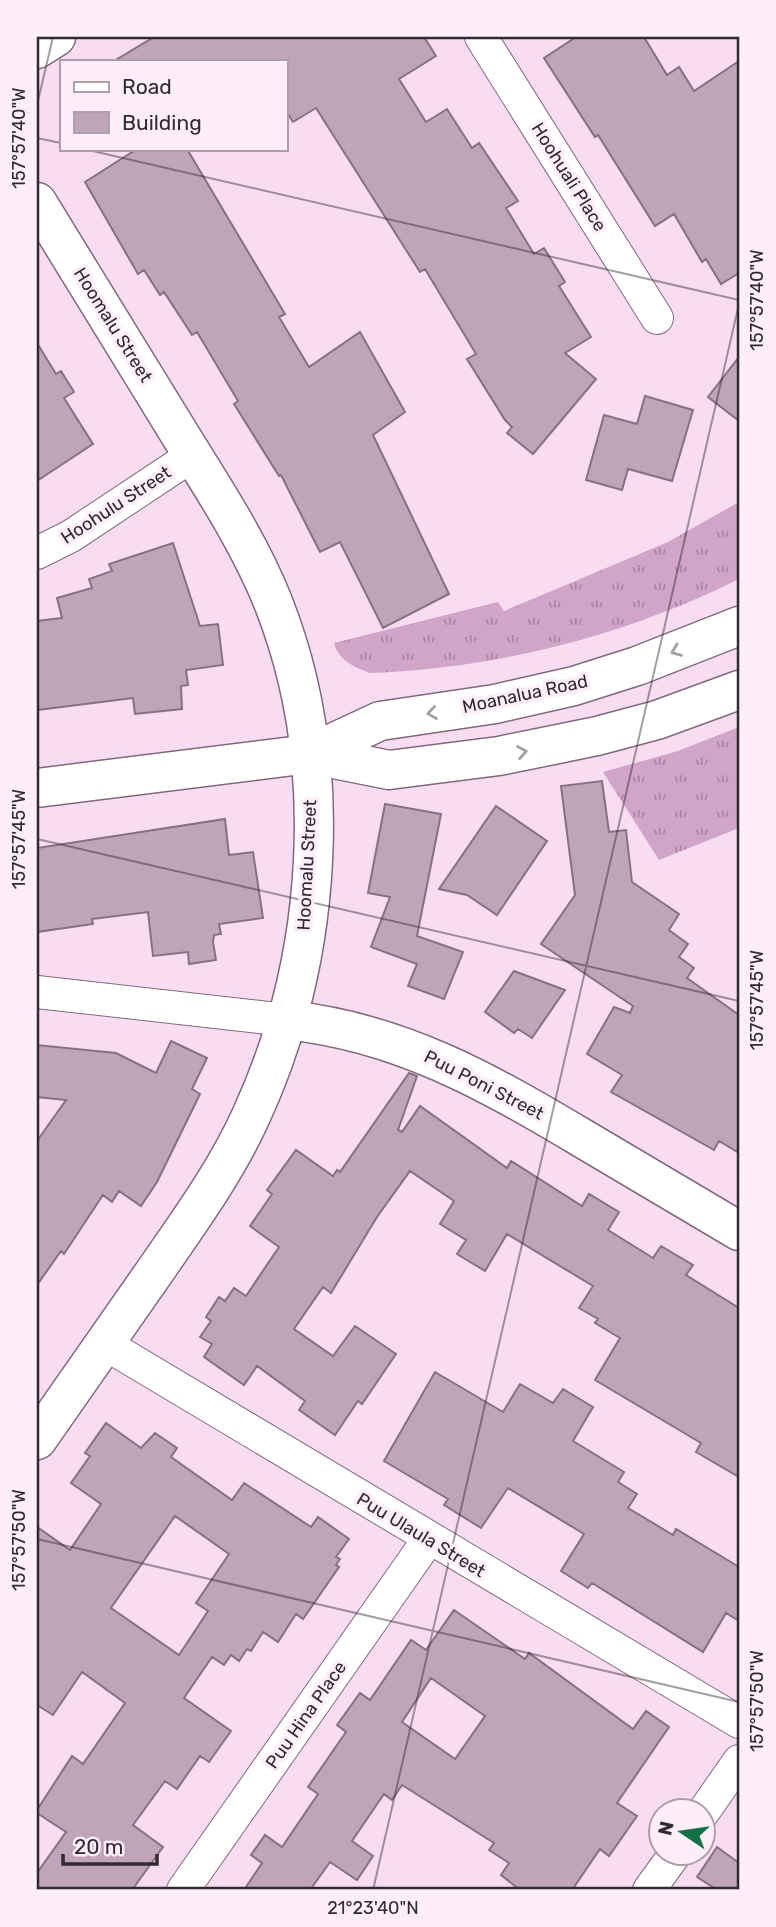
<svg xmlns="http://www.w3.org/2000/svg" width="776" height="1927" viewBox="0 0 776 1927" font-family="Rubik,sans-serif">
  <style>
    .grass { fill: url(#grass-tufts) }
    .building { fill: #bea5b9; stroke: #887082; stroke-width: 2; fill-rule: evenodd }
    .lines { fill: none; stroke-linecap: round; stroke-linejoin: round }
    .minor-casing { stroke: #81697c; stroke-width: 34 }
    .tertiary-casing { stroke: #81697c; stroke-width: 41 }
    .secondary-casing { stroke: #81697c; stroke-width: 41 }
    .minor { stroke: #fff; stroke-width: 32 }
    .tertiary { stroke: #fff; stroke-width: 38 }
    .secondary { stroke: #fff; stroke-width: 38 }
    .oneway { stroke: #a39fa2 }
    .ticks { fill: none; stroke: #332931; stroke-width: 2; stroke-opacity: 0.45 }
    .labels { text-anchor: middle; stroke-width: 7; stroke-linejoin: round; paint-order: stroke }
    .street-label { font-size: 18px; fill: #332931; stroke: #feeefa }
    .neatline { fill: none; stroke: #332931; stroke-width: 2.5 }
    .ticks-label { font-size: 18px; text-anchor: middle; fill: #332931 }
  </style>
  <defs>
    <pattern id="grass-tufts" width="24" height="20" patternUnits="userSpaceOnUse" patternTransform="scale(1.75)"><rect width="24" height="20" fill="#d0a5c7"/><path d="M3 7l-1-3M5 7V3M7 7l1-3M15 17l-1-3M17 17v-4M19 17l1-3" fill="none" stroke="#a986a2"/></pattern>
  </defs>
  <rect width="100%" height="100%" fill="#f8ddf2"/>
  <!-- grass -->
  <path class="grass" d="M 739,502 L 739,579 C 624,636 499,668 370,673 C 354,667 339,661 334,643 L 498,602 L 504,611 L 668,542 Z
    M 739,727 L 739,828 L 659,860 L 603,772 L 678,751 Z"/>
  <!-- building -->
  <path class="building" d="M 154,37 L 424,37 L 436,56 L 399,79 L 426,122 L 447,109 L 472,148 L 479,143 L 518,201 L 506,208 L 534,254 L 544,248 L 565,282 L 559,286 L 591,337 L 565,353 L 596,379 L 533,454 L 507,433 L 512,427 L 505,420 L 467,359 L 476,354 L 425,269 L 420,272 L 316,108 L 293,122 L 285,109 L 285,61 L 114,61 Z
    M 576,37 L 644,37 L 667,75 L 679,67 L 694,91 L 739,61 L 739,273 L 721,284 L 706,259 L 702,262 L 674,214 L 655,226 L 598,135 L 595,137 L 544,58 Z
    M 137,149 L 187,149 L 285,314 L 279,317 L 309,367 L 360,332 L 405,412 L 373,435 L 449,594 L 383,628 L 340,542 L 320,552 L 281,475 L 279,476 L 234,404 L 238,401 L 197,332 L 192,335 L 164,292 L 160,295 L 144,270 L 138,274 L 85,182 Z
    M 37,343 L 56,374 L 61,371 L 74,392 L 64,398 L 93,444 L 37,481 Z
    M 739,357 L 739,421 L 708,397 Z
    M 645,396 L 693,410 L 672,481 L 628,469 L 622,490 L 586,480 L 604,415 L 637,424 Z
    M 173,543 L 200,626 L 218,624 L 223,665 L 186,670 L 188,685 L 181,686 L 182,709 L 135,714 L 133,698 L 37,710 L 37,621 L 62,618 L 57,598 L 92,588 L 89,579 L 112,571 L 109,564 Z
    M 602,781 L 609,832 L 626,830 L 632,882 L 679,914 L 669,930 L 688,944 L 679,957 L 694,968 L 687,978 L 739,1015 L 739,1153 L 719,1141 L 714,1150 L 611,1092 L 622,1075 L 587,1054 L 614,1007 L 630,1013 L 633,1006 L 541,944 L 575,895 L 561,786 Z
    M 385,804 L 441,814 L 417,936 L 463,952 L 444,999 L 408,986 L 417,964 L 371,947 L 390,897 L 368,893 Z
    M 496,806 L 547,841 L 497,915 L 467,895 L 439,889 Z
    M 225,819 L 229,855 L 253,852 L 263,918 L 219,924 L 221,934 L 214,935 L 213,942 L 216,960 L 189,964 L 188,952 L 153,956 L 148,912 L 92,919 L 93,924 L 37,932 L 37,848 Z
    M 514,971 L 565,990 L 532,1038 L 518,1029 L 514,1033 L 485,1012 Z
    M 171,1041 L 207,1058 L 192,1089 L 200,1094 L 157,1182 L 141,1206 L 119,1191 L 112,1202 L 103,1195 L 64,1254 L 61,1251 L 37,1285 L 37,1141 L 66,1100 L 37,1097 L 37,1045 L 116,1053 L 156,1073 Z
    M 409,1073 L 417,1076 L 398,1130 L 402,1132 L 420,1106 L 507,1168 L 511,1161 L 582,1206 L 589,1194 L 619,1212 L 608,1230 L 653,1258 L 661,1246 L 693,1265 L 686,1275 L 739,1308 L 739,1477 L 696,1452 L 701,1443 L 595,1380 L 620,1338 L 595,1323 L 598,1319 L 579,1308 L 593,1286 L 507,1234 L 485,1271 L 457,1254 L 466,1240 L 440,1224 L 454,1201 L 410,1171 L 377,1217 L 331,1293 L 323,1287 L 294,1329 L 333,1356 L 355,1326 L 396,1354 L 362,1404 L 358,1401 L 335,1435 L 299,1410 L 305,1401 L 257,1366 L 244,1385 L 204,1357 L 212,1344 L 200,1337 L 211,1321 L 206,1317 L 219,1297 L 225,1301 L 234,1288 L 246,1296 L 279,1247 L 250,1226 L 272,1194 L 267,1190 L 296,1150 L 333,1176 L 337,1170 L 340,1172 Z
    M 435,1372 L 503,1412 L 520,1384 L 553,1403 L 563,1389 L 593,1407 L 573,1441 L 624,1472 L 618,1482 L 637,1494 L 628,1508 L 673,1535 L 676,1529 L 739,1567 L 739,1621 L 726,1613 L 703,1652 L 592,1583 L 588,1588 L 561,1571 L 584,1534 L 508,1488 L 481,1528 L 444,1505 L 448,1499 L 384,1461 Z
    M 106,1423 L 141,1448 L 155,1433 L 177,1448 L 171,1457 L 232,1500 L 244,1483 L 311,1527 L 318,1517 L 349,1539 L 336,1557 L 340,1559 L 336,1565 L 339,1567 L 303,1619 L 296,1614 L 278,1642 L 263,1632 L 251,1651 L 247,1649 L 239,1661 L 231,1655 L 224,1665 L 212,1657 L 184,1698 L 231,1731 L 209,1762 L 200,1756 L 177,1789 L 165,1781 L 133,1825 L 163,1847 L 132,1890 L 37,1890 L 37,1873 L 66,1832 L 37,1813 L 37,1810 L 72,1756 L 83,1764 L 125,1703 L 82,1672 L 53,1715 L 37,1705 L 37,1527 L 70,1550 L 101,1504 L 71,1483 L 90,1456 L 85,1453 ZM 175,1516 L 229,1554 L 196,1603 L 208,1611 L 179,1655 L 111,1608 Z
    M 454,1610 L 525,1659 L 529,1653 L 633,1729 L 646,1711 L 669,1727 L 617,1803 L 637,1816 L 609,1856 L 600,1849 L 572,1890 L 520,1890 L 501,1875 L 509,1863 L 489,1850 L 494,1843 L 402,1785 L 392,1800 L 384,1794 L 352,1841 L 373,1856 L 357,1880 L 330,1862 L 310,1890 L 244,1890 L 262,1863 L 251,1855 L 265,1835 L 282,1847 L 318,1794 L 308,1787 L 346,1732 L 337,1725 L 360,1693 L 370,1700 L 411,1640 L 426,1650 ZM 431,1678 L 485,1716 L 455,1759 L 402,1722 Z
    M 717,1847 L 739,1863 L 739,1890 L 717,1890 L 697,1877 Z"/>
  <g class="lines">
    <!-- minor casing -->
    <g class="minor-casing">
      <path id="minor" d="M 481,37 L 657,318
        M 37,553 L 71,536 L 193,455
        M 37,992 L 287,1020
        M 105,1344 L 739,1722
        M 702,1814 L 739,1761
        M 183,1890 L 428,1540
        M 649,1890 L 675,1854"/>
    </g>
    <!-- tertiary casing -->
    <g class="tertiary-casing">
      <path id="tertiary" d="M 37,49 L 56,37
        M 37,202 C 85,279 132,356 179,433 C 213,488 249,542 273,602 C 337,763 323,960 251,1116 C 227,1169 193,1216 160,1264 C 119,1323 78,1382 37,1440
        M 287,1020 C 400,1032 486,1081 582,1138 C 635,1169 687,1200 739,1231"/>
    </g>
    <!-- secondary casing -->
    <g class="secondary-casing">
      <path id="secondary" d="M 309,754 L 389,770 L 499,756 L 597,736 L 657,720 L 739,690
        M 37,788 L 309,754 L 380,721 L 495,704 L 574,686 L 637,666 L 739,626"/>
    </g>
    <!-- minor -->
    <use href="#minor" class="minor"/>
    <!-- tertiary -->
    <use href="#tertiary" class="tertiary"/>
    <!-- secondary -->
    <use href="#secondary" class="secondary"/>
  </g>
  <!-- one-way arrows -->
  <defs><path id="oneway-chevron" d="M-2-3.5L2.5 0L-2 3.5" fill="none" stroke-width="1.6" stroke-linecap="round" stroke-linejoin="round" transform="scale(1.75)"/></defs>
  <g class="oneway">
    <use href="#oneway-chevron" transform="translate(676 651) rotate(159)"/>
    <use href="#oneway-chevron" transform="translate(432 713) rotate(172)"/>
    <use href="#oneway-chevron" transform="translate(522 752) rotate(-10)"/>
  </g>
  <!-- ticks -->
  <path class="ticks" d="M 37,105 L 53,37M 37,138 L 61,143M 84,149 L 739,300M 37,839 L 739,1001M 37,1539 L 739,1702M 373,1890 L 739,304"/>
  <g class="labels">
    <!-- street labels -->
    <g class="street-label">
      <text transform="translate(569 177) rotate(58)" y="6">Hoohuali Place</text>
      <text transform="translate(113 325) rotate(58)" y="6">Hoomalu Street</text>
      <text transform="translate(116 505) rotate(-33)" y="6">Hoohulu Street</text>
      <text transform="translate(525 694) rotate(-12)" y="6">Moanalua Road</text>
      <text transform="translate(307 865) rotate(-87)" y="6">Hoomalu Street</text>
      <text transform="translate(484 1085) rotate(27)" y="6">Puu Poni Street</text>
      <text transform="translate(421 1535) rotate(31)" y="6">Puu Ulaula Street</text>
      <text transform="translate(306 1715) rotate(-55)" y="6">Puu Hina Place</text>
    </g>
  </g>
  <!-- border -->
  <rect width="776" height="1927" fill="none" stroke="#feeefa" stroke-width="77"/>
  <!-- legend -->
  <rect x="60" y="60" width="228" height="91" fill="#feeefa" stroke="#ad9faa" stroke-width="2"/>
  <rect x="74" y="82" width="35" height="10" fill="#ffffff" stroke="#ad9faa" stroke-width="2"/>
  <text x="122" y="94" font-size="21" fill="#332931">Road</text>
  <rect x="74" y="112" width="35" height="21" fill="#bea5b9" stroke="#ad9faa" stroke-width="2"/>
  <text x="122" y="130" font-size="21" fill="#332931">Building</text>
  <!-- north arrow -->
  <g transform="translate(682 1832) rotate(283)"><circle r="33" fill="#feeefa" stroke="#ad9faa" stroke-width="2"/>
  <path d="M0-5L12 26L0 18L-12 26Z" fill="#147045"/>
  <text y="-10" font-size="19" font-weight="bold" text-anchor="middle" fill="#332931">N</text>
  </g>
  <!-- scale -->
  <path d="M63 1854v10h94v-10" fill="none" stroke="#332931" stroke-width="3.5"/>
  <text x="74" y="1854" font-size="21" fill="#332931" stroke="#feeefa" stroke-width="5" paint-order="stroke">20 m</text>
  <rect x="38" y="38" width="700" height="1850" class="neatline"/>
  <g class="ticks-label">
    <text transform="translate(19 138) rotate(-90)" y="6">157°57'40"W</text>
    <text transform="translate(757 300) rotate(-90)" y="6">157°57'40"W</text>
    <text transform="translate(19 839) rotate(-90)" y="6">157°57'45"W</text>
    <text transform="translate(757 1000) rotate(-90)" y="6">157°57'45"W</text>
    <text transform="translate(19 1540) rotate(-90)" y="6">157°57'50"W</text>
    <text transform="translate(757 1701) rotate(-90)" y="6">157°57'50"W</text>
    <text x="373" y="1914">21°23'40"N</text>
  </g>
</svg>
